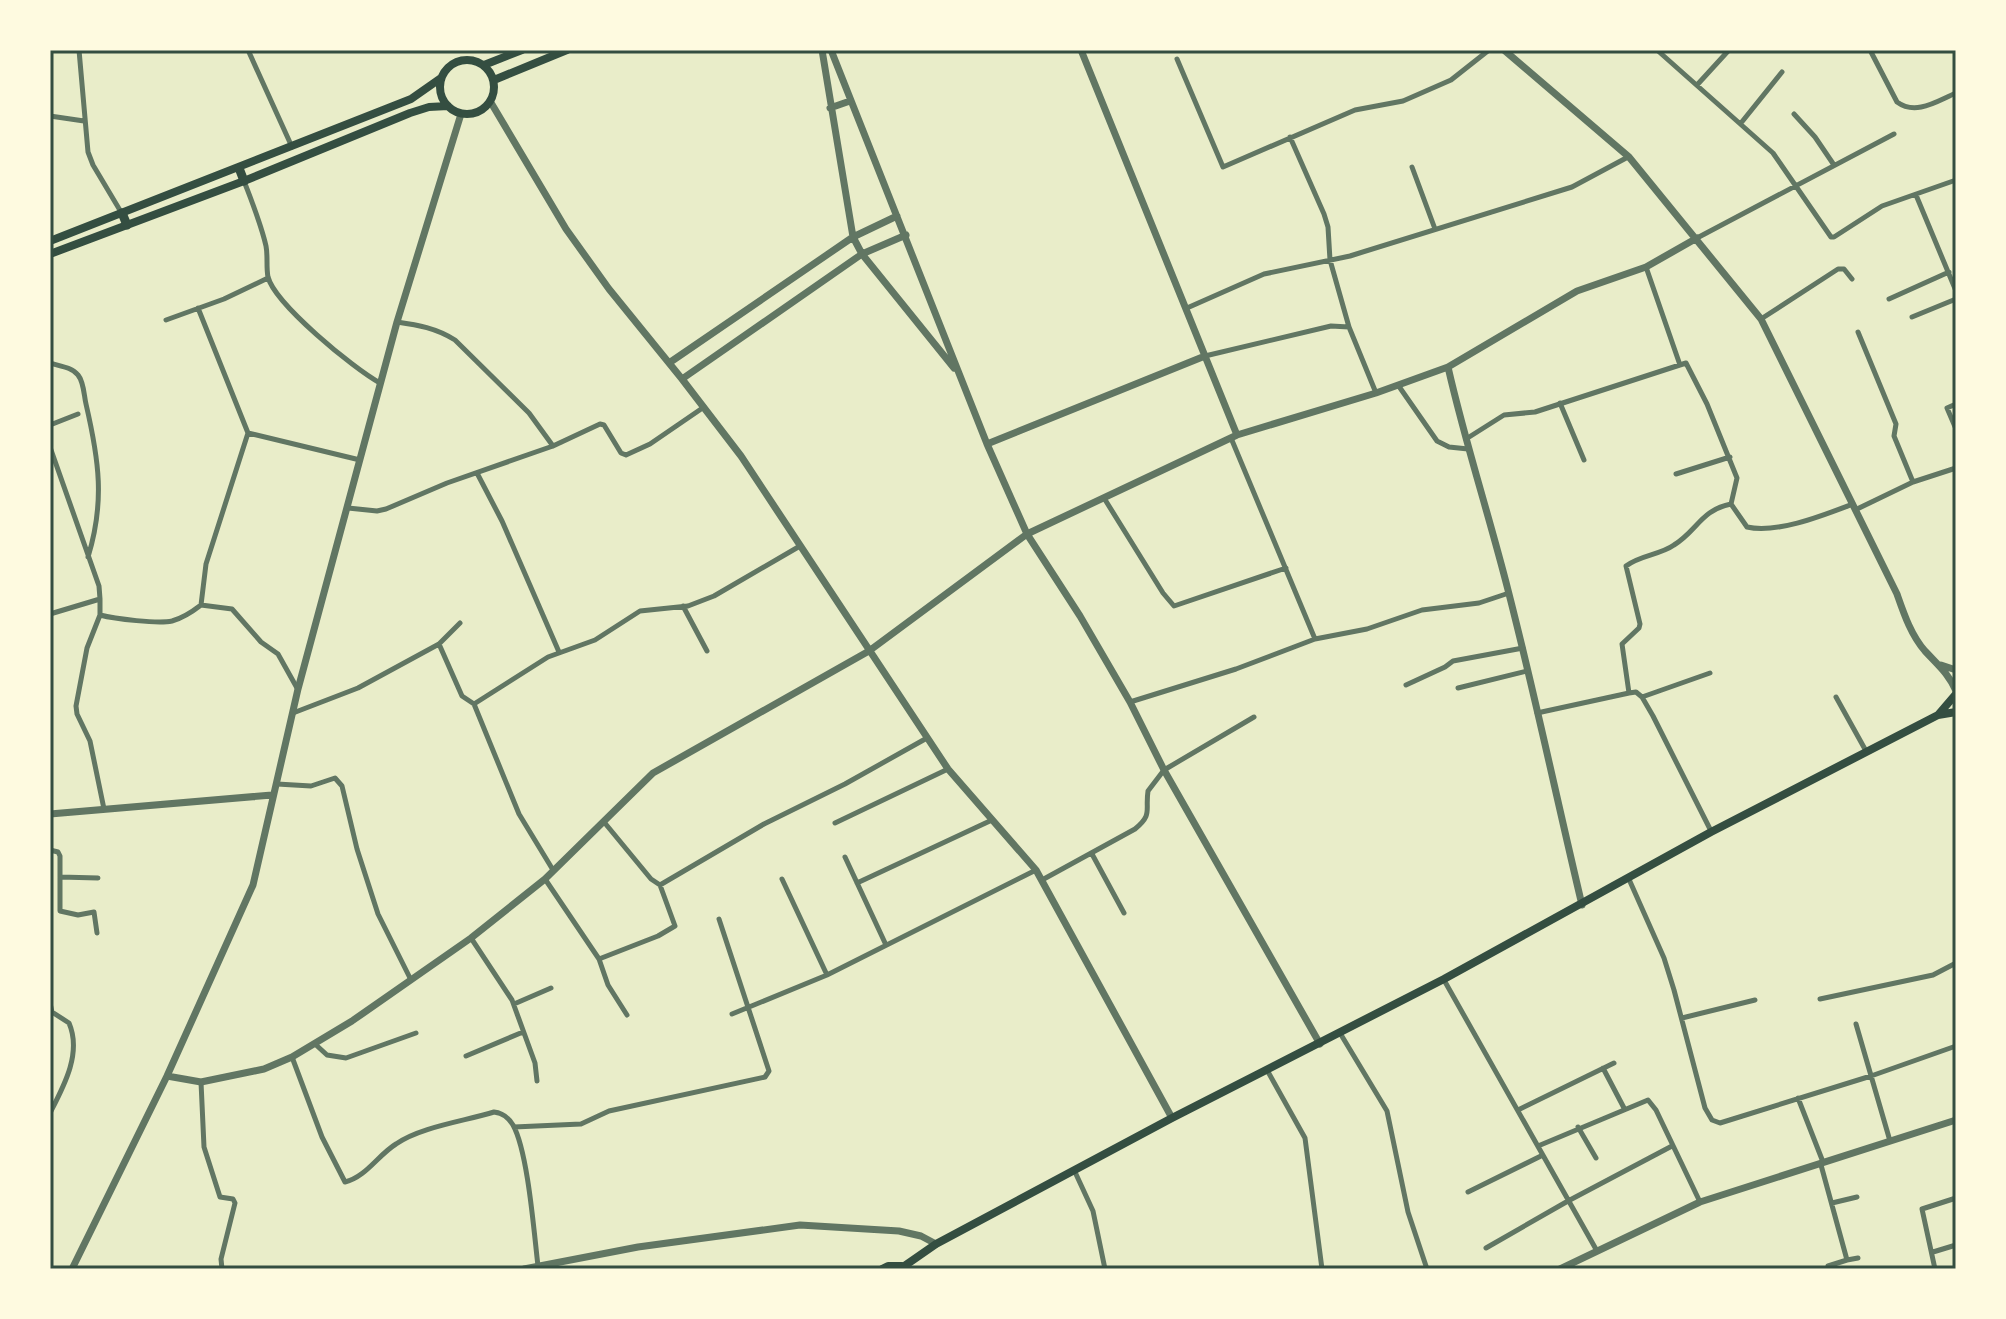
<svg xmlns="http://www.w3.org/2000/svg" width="2006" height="1319" viewBox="0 0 2006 1319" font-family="Overpass,sans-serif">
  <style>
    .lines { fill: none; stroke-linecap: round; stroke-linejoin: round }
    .minor { stroke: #617663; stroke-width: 5 }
    .tertiary { stroke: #617663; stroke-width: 7 }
    .secondary { stroke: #344e41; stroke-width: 8 }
    .primary { stroke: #344e41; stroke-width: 9 }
    .neatline { fill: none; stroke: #344e41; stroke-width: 3 }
  </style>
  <rect width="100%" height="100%" fill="#e9edc9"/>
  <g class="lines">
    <!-- minor -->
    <path class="minor" d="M 79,50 L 88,152 L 93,165 L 121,212
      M 248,50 L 292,147
      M 1657,50 L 1773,153 L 1831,237 L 1834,237 L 1882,206 L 1956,180
      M 1870,50 L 1897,102 C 1916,116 1937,101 1956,93
      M 1177,59 L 1223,167 L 1355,110 L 1403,101 L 1451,80 L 1489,50
      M 1697,85 L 1729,50
      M 1794,114 L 1815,137 L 1834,165
      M 50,116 L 84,121
      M 1741,123 L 1782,72
      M 1290,137 L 1324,214 L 1328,227 L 1330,260 L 1349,327 L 1376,393
      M 1412,167 L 1435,229
      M 244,181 C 252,202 261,224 266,246 C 268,256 266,267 268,277 C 275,304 354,369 380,383
      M 1916,195 L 1956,291
      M 1697,238 L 1894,134
      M 1646,267 L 1680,365
      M 1889,299 L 1949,272
      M 198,308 L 248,433 L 360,460
      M 1187,308 L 1264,274 L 1350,256 L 1572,187 L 1628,157
      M 1912,317 L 1956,299
      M 1761,319 L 1838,269 L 1844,269 L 1852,279
      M 166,320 L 224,299 L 268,278
      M 397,322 C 418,325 436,328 455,340 L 529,413 L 553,446
      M 1858,332 L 1896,424 L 1894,436 L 1913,482
      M 1205,356 L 1331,326 L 1349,327
      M 50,363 C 59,366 72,367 78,375 C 84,382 84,396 86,404 C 99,460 105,502 88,557
      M 1398,385 L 1437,441 L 1449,447 L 1468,449
      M 1560,403 L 1584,460
      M 1956,404 L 1947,408 L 1956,429
      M 50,425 L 78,414
      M 1231,438 L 1315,639
      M 1466,439 L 1504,415 L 1535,412 L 1686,363 L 1707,404 L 1737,478 L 1731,504
      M 50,447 L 99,586 L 100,599 L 50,614
      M 477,473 L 502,521 L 559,652
      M 1676,474 L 1730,457
      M 1104,498 L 1163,593 L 1174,606 L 1286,568
      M 348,508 L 377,511 L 386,509 L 447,483 L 553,446 L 600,424 L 604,425 L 621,453 L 626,455 L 650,444 L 704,407
      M 1855,510 L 1913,482 L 1956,468
      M 100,599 L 100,615 C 115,619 158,624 172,621 C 183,618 192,612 201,605 L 232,609 L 261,642 L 278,654 L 297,688
      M 201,605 L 206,564 L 248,433
      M 683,606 L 707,651
      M 100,615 L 87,648 L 76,706 L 77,714 L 90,741 L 104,809
      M 439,644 L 460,623
      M 1406,685 L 1445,667 L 1453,661 L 1523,648
      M 1458,688 L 1527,671
      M 1642,697 L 1710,673
      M 1836,697 L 1866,751
      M 1130,702 L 1236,669 L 1315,639 L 1367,629 L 1422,610 L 1479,603 L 1509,593
      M 474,704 L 519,814 L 553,870
      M 293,713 L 358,688 L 439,644 L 462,696 L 474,704 L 548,657 L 595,640 L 640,611 L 688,606 L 714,596 L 800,546
      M 1537,713 L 1629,693
      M 277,784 L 311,786 L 335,778 L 342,786 L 357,849 L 378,914 L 411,980
      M 604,822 L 651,879 L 660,885 L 764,824 L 845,784 L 927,738
      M 835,823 L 948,769
      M 1711,831 L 1653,716 L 1642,697 L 1636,692 L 1629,693 L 1622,644 L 1639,628 L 1640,624 L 1626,566 C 1640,555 1660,555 1674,545 C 1697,531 1701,510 1731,504 L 1747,527 C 1777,534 1824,515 1853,504
      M 50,850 L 58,852 L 60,856 L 60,911 L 78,915 L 94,912 L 97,933
      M 1092,854 L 1124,913
      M 845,857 L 886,945
      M 60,877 L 98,878
      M 1628,877 L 1664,958 L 1674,990 L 1705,1108 L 1712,1120 L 1720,1123 L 1871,1076 L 1956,1046
      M 545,879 L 599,959 L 608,985 L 627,1015
      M 782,879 L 827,975
      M 1042,880 L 1135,829 C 1153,814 1145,811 1148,791 L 1164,770 L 1254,717
      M 857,883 L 992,820
      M 471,938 L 512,1000 L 535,1063 L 537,1081
      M 599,959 L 658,936 L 675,926 L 660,885
      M 1444,980 L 1597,1251
      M 1820,999 L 1933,975 L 1956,963
      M 50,1003 L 52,1012 L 69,1023 C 82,1053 64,1086 50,1113
      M 514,1004 L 551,988
      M 732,1014 L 827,975 L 1036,870
      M 1682,1018 L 1755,1000
      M 1856,1024 L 1890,1141
      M 1340,1033 L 1387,1111 L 1408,1212 L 1427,1269
      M 315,1044 L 327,1055 L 346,1058 L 416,1033
      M 466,1056 L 523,1032
      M 292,1057 L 322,1137 L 345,1182 C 366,1177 378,1155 396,1144 C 420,1127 465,1121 494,1112 C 503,1113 508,1117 513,1125 C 528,1152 534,1233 538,1266
      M 1603,1068 L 1624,1108
      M 1267,1070 L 1305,1138 L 1322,1269
      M 201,1082 L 204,1147 L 220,1197 L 233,1199 L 235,1203 L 221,1259 L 222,1269
      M 1798,1098 L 1823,1162
      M 1518,1110 L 1614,1063
      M 514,1127 L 581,1124 L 609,1111 L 765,1077 L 769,1071 L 719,919
      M 1578,1127 L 1596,1158
      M 1538,1146 L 1648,1100 L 1656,1110 L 1700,1202
      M 1821,1165 L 1847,1260 L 1828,1266 L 1829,1269
      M 1075,1172 L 1093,1211 L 1105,1269
      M 1468,1192 L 1543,1155
      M 1832,1203 L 1857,1197
      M 1486,1248 L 1568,1201 L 1672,1146
      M 1933,1252 L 1956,1245
      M 1847,1260 L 1858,1258
      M 1935,1269 L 1922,1209 L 1956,1198"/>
    <!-- tertiary -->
    <path class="tertiary" d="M 822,50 L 853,237 L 862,254 L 954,368
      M 831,50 L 987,444 L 1027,534 L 1080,616 L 1130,702 L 1164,770 L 1320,1044
      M 1081,50 L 1237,435
      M 1504,50 L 1629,157 L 1761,319 L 1897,594 C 1904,614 1911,635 1925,651 C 1938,665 1949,674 1956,691
      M 490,101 L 566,229 L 609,289 L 682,379 L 741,456 L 948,769 L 1036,870 L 1172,1118
      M 830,108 L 850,101
      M 669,363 L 853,237 L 897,216
      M 1448,367 C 1465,442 1489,515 1508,590 C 1535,695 1557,800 1582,905
      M 682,379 L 862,254 L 906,235
      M 987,444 L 1205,356
      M 1941,665 L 1956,670
      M 50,814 L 272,795
      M 167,1076 L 201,1082 L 264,1069 L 292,1057 L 352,1021 L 471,938 L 545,879 L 653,773 L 869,651 L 1027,534 L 1237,435 L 1376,393 L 1448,367 L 1577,291 L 1646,267 L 1697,238
      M 72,1269 L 167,1076 L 253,885 L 298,689 L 397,322 L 461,114
      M 524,1269 L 638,1247 L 800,1225 L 899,1231 L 921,1236 L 936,1244
      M 1560,1269 L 1700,1202 L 1956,1120"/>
    <!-- secondary -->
    <path class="secondary" d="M440 87a27 27 0 1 1 54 0a27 27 0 1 1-54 0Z
      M 484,65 L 522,50
      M 494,80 L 567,50
      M 50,241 L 411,99 L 441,78
      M 50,254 L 244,181 L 410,113 L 429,107 L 448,106
      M 1938,715 L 1956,694
      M 882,1269 L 888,1266 L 902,1266
      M 900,1269 L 936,1244 L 1172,1118 L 1444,979 L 1711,832 L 1938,715 L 1956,712"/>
    <!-- primary -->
    <path class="primary" d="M 239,168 L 244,181
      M 122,213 L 127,225"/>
  </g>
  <!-- border -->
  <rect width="2006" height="1319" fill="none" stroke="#fefae0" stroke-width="104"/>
  <rect x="52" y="52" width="1902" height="1215" class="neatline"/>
</svg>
